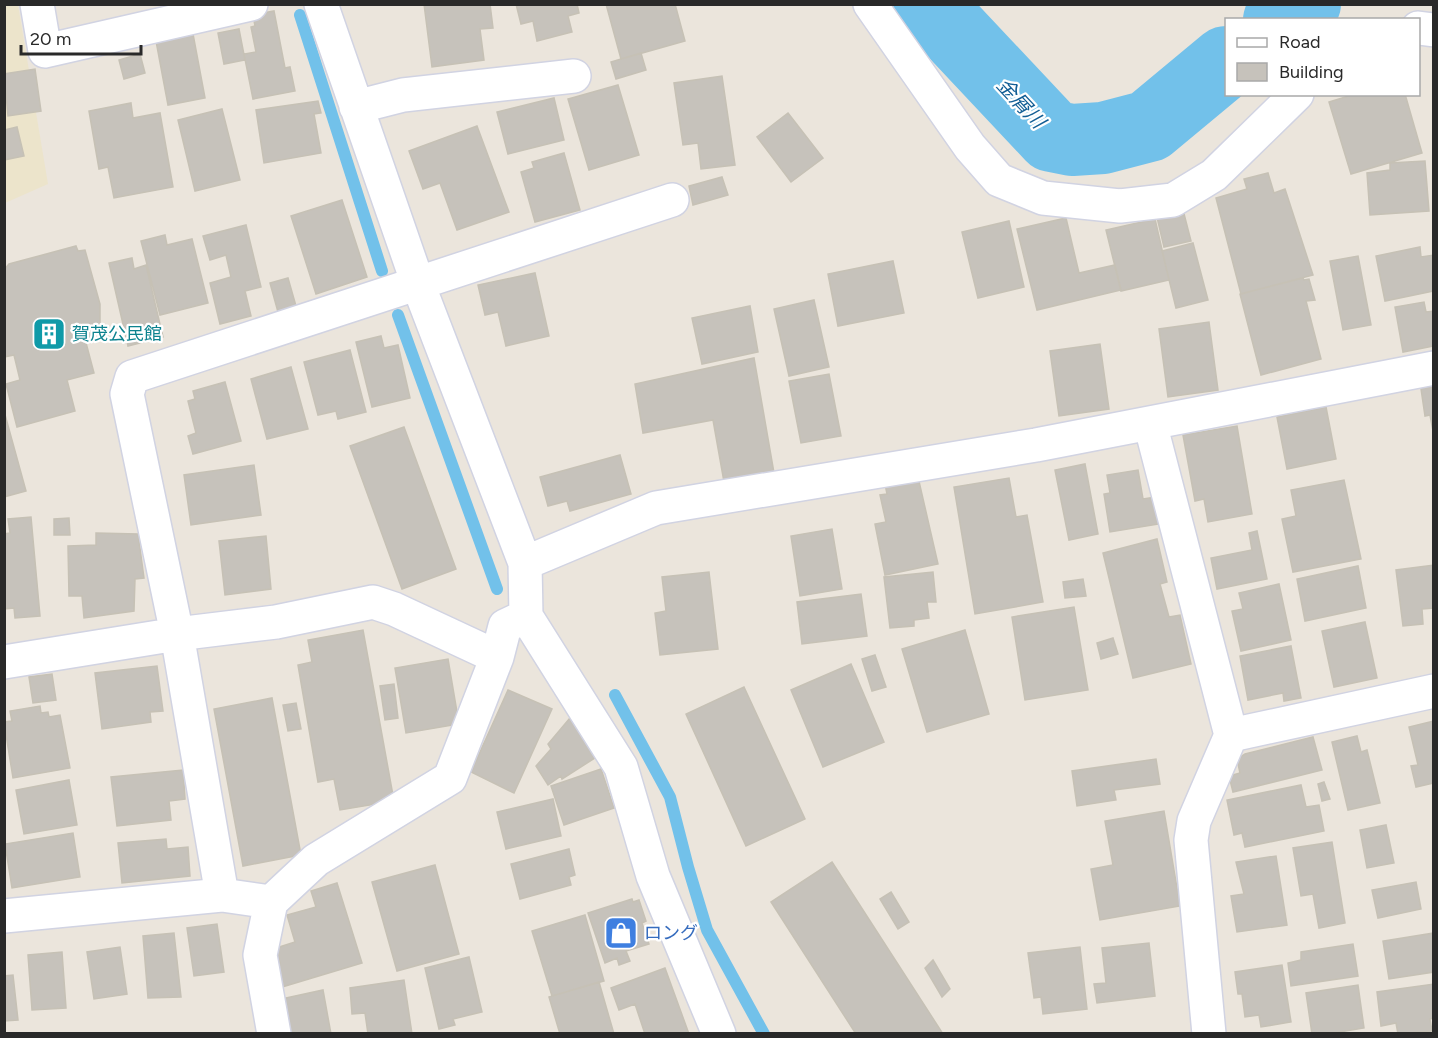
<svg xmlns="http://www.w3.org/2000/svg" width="1438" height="1038" viewBox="0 0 1438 1038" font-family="Figtree,'Noto Sans JP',sans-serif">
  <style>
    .education { fill: #ece4cb }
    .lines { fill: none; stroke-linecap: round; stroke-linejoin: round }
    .stream { stroke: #72c1ea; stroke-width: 12 }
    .river { stroke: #72c1ea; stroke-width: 72 }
    .building { fill: #c6c2bb; stroke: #c6c1b5; stroke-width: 1.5 }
    .minor-casing { stroke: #d1d3e2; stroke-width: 36 }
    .minor { stroke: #fff; stroke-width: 33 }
    .labels { text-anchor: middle; stroke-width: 4.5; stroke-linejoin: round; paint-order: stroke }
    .culture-label { font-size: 18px; fill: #0d838f; stroke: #fff; text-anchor: start }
    .shop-label { font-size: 18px; fill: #366cbe; stroke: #fff; text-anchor: start }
    .water-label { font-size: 20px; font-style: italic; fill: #125e95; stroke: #fff }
  </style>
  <rect width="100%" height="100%" fill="#ebe5dc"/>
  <!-- education -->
  <path class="education" d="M 4,5 L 18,5 L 48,184 L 5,203 Z"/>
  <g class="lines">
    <!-- stream -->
    <path class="stream" d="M 300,15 L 382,271
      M 398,315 L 497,589
      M 615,695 L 670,797 L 688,867 L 707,930 L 764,1034"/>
    <!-- river -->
    <path class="river" d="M 928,4 L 1052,136 L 1072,140 L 1103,138 L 1149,126 L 1226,62
      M 1279,20 L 1305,4"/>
  </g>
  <!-- building -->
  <path class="building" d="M 424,4 L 490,4 L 493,28 L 480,29 L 484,60 L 432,67 Z
    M 516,4 L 577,4 L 579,13 L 568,16 L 572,32 L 537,41 L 533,21 L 521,24 Z
    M 606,4 L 675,4 L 685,41 L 621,59 Z
    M 274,11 L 285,68 L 290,67 L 295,91 L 253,99 L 244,54 L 256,52 L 251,27 L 255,26 L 253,15 Z
    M 239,29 L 245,60 L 224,64 L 218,33 Z
    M 193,34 L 205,98 L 168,105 L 156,41 Z
    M 641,53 L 646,70 L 616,79 L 611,62 Z
    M 140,54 L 145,73 L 124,79 L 119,60 Z
    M 35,69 L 41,111 L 8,116 L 4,74 Z
    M 722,76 L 735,165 L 701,169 L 698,143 L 683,145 L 674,83 Z
    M 618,85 L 639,155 L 589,170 L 568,99 Z
    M 1355,94 L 1405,94 L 1422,153 L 1351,174 L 1329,102 Z
    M 554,98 L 564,140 L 508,154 L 497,112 Z
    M 318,101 L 321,113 L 314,114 L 321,153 L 264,163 L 256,110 Z
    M 131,103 L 133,118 L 160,113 L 173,187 L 114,198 L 108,167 L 99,169 L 89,111 Z
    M 222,109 L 240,180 L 195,191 L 178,120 Z
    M 788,113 L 823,158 L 791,182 L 757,137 Z
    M 477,126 L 509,212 L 457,230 L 440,183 L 423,189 L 409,151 Z
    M 17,127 L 24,156 L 4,160 L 4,130 Z
    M 564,153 L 580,210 L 535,222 L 521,172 L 534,168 L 532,162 Z
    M 1425,161 L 1429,211 L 1370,215 L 1367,173 L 1390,170 L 1390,163 Z
    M 1268,173 L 1274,193 L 1285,189 L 1313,275 L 1241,294 L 1216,198 L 1247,189 L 1244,179 Z
    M 722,177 L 728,195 L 693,205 L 689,186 Z
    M 342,200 L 367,277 L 316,294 L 291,216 Z
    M 1182,206 L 1191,241 L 1164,247 L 1156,213 Z
    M 1066,218 L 1079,273 L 1115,265 L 1121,290 L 1037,310 L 1017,229 Z
    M 1155,219 L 1169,280 L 1121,291 L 1106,230 Z
    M 1009,221 L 1024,287 L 978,298 L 962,232 Z
    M 246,225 L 261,287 L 245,291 L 251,316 L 220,324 L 210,283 L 231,277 L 226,255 L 210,260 L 203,236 Z
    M 165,235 L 167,245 L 192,239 L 208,303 L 160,315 L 141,241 Z
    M 1193,243 L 1208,300 L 1176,308 L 1162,251 Z
    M 76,246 L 78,251 L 85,250 L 100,304 L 100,324 L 91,337 L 85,339 L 94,373 L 67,380 L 75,411 L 17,427 L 6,384 L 20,380 L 14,355 L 4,357 L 4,270 L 9,264 Z
    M 1420,247 L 1421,257 L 1434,255 L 1434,291 L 1385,301 L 1376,256 Z
    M 1358,256 L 1371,325 L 1343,330 L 1330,261 Z
    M 132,258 L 134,269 L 146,265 L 163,337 L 128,346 L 109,263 Z
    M 893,261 L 904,313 L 838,326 L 828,274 Z
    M 535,273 L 549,336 L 506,346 L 498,312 L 485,315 L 478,285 Z
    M 288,278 L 296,306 L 278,312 L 270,283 Z
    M 1303,278 L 1304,280 L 1309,279 L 1315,300 L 1306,301 L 1321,359 L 1261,375 L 1240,294 Z
    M 814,300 L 829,367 L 789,376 L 774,309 Z
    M 1424,302 L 1426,312 L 1434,311 L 1434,346 L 1403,352 L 1395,307 Z
    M 750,306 L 758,352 L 702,364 L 692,318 Z
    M 1209,322 L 1218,390 L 1168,397 L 1159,329 Z
    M 381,336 L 384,348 L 398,345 L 410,398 L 372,407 L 356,342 Z
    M 1100,344 L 1109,409 L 1059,416 L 1050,351 Z
    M 350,350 L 366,412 L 338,419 L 336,411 L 318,415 L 304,362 Z
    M 754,358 L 774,473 L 724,482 L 713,420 L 643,433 L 635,384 Z
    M 291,367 L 308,429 L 267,439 L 251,379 Z
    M 829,374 L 841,436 L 801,443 L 789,381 Z
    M 1434,380 L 1434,436 L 1430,415 L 1425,416 L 1420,382 Z
    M 225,382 L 241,441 L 193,454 L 188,436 L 196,433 L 188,401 L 195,399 L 193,391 Z
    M 1326,407 L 1336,459 L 1287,469 L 1277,417 Z
    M 4,411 L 26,491 L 4,497 Z
    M 1237,426 L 1252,514 L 1208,522 L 1204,499 L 1195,501 L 1183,435 Z
    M 404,427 L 456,569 L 402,589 L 350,446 Z
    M 620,455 L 631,494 L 570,511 L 567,501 L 548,506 L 540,477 Z
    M 1085,464 L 1098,534 L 1069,540 L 1055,470 Z
    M 254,465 L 261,515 L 191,525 L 184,475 Z
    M 1138,470 L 1143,499 L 1155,497 L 1159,524 L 1110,532 L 1104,494 L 1110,493 L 1107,475 Z
    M 918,477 L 938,564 L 885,575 L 875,524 L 886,522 L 880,495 L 887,494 L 885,484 Z
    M 1009,478 L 1016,517 L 1027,515 L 1043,602 L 975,614 L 954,487 Z
    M 1344,480 L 1361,559 L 1293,572 L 1282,519 L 1296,516 L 1291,490 Z
    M 31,517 L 40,616 L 15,618 L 14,608 L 4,609 L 4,534 L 10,533 L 8,519 Z
    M 69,518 L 70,535 L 54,535 L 54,519 Z
    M 832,529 L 842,589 L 800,596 L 791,536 Z
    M 1257,531 L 1267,579 L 1217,589 L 1211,558 L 1252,550 L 1249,533 Z
    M 96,533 L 138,534 L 144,578 L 135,579 L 134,611 L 84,618 L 82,596 L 69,596 L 68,546 L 96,545 Z
    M 266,536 L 271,589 L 225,595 L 219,541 Z
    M 1157,539 L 1167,582 L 1160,584 L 1169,617 L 1180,615 L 1191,664 L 1133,678 L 1103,553 Z
    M 1434,565 L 1434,608 L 1422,609 L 1423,624 L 1403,626 L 1396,570 Z
    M 1358,566 L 1366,608 L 1305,621 L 1297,579 Z
    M 709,572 L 718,649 L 660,655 L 655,613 L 666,611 L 662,577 Z
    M 933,572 L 936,602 L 927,602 L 929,618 L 914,620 L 914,626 L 890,628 L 884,577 Z
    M 1083,579 L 1086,596 L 1065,598 L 1063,582 Z
    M 1279,584 L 1291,640 L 1241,651 L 1232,611 L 1243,609 L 1239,593 Z
    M 861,594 L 867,636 L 802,644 L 797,602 Z
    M 1074,607 L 1088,690 L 1025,700 L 1012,617 Z
    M 1365,622 L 1377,678 L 1334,687 L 1322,631 Z
    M 363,630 L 394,801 L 340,810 L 334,779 L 318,782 L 298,665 L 312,662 L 308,640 Z
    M 965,630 L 989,714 L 927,732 L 902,649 Z
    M 1113,638 L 1118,654 L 1101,659 L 1097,643 Z
    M 1291,646 L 1301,698 L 1284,701 L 1283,693 L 1248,700 L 1240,656 Z
    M 875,655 L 886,687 L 872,691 L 862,659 Z
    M 448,659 L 459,724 L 406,733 L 395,668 Z
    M 851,664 L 884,742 L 823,767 L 791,690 Z
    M 157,666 L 163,711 L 150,712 L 151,722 L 102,729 L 95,673 Z
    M 52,674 L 56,700 L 33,703 L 29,677 Z
    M 394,684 L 398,718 L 385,720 L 380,686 Z
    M 744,687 L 805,819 L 746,846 L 686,714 Z
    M 508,690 L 552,709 L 514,793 L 471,772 Z
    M 272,698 L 301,855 L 243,866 L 214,709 Z
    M 296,703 L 301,729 L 288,731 L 283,705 Z
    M 40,706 L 41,713 L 48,712 L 49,717 L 60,715 L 70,768 L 13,778 L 4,722 L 12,721 L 10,711 Z
    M 570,718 L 598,756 L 562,779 L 561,776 L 548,785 L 536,766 L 551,749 L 548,744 Z
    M 1434,721 L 1434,783 L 1416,787 L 1411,766 L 1418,765 L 1409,727 Z
    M 1357,736 L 1361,752 L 1367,750 L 1380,803 L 1348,810 L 1332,742 Z
    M 1313,737 L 1322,770 L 1233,792 L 1229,776 L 1240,773 L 1237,759 L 1245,754 Z
    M 1156,759 L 1160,784 L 1114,790 L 1116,800 L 1077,806 L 1072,771 Z
    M 601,769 L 614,808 L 564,825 L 551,786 Z
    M 183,770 L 185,799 L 169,801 L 171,820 L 117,826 L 111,777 Z
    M 69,780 L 77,825 L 24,834 L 16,790 Z
    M 1324,782 L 1330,799 L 1322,801 L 1318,784 Z
    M 1301,785 L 1306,807 L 1319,805 L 1324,831 L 1245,847 L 1242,833 L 1234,835 L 1227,800 Z
    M 553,799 L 561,836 L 506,849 L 497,812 Z
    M 1164,811 L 1180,906 L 1100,920 L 1091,869 L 1113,865 L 1105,821 Z
    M 1386,825 L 1394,863 L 1367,868 L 1360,830 Z
    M 73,833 L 80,877 L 12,888 L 5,844 Z
    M 166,839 L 167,849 L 188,847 L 190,876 L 122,883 L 118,843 Z
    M 1332,842 L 1345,923 L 1319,928 L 1313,894 L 1301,896 L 1293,848 Z
    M 569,849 L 575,875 L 569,877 L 571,885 L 520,899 L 511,864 Z
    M 1276,856 L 1287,925 L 1237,932 L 1231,896 L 1244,894 L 1236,862 Z
    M 832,862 L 943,1034 L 856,1034 L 771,902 Z
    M 435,865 L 459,954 L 397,971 L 372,882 Z
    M 1416,882 L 1421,909 L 1378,918 L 1372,890 Z
    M 337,883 L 362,963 L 282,987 L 274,964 L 280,963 L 276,948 L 295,942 L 287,915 L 316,907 L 311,891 Z
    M 891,892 L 909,922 L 898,929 L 880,899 Z
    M 632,899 L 633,902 L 639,900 L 646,921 L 642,923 L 649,944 L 626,951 L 630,961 L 619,965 L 617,958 L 605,963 L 588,913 Z
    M 585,915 L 604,981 L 552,996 L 532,931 Z
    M 217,924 L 224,972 L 194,976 L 187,928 Z
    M 174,933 L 181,997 L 148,998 L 143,936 Z
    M 1434,933 L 1434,972 L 1389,979 L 1383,941 Z
    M 1149,943 L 1155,996 L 1097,1003 L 1094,984 L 1106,983 L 1102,948 Z
    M 1353,944 L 1358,976 L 1291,986 L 1288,963 L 1301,960 L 1301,952 Z
    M 120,947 L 127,994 L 94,999 L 87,952 Z
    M 1080,947 L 1087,1009 L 1043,1014 L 1041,997 L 1034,998 L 1028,953 Z
    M 62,952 L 66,1008 L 32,1010 L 28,955 Z
    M 469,957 L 482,1012 L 453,1019 L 455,1025 L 439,1029 L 425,968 Z
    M 933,960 L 950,989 L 942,997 L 925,968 Z
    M 1282,965 L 1291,1022 L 1261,1027 L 1259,1015 L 1245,1017 L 1242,994 L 1238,994 L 1235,972 Z
    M 665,968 L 689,1034 L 645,1034 L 635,1004 L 619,1010 L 611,988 Z
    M 13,975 L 18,1020 L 4,1021 L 4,976 Z
    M 404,980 L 412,1034 L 368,1034 L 365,1013 L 352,1014 L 350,988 Z
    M 599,982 L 614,1034 L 560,1034 L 549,997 Z
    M 1434,984 L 1434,1018 L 1430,1019 L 1432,1031 L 1398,1034 L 1396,1023 L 1381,1026 L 1377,992 Z
    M 1358,985 L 1364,1028 L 1328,1034 L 1312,1034 L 1306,993 Z
    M 323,990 L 331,1034 L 289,1034 L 281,999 Z"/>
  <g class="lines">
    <!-- minor casing -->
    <g class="minor-casing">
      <path id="minor" d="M 37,4 L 45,51 L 251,4
        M 321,4 L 418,284 L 525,563 L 526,616 L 621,767 L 653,876 L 719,1034
        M 870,4 L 970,147 L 999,180 L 1043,198 L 1120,206 L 1173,200 L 1214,175 L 1297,94
        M 1418,28 L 1434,30
        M 356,107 L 403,95 L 574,76
        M 1150,423 L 1231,735 L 1194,821 L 1191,840 L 1209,1034
        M 525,563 L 656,508 L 1036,445 L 1434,368
        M 4,662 L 177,634 L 276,622 L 373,602 L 394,609 L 497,657
        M 1231,735 L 1434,691
        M 222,895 L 177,634 L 127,394 L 132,377 L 672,200
        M 4,916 L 222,895 L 271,902
        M 274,1034 L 260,955 L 271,902 L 316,860 L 450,778 L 497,657 L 505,626 L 526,616"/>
    </g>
    <!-- minor -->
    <use href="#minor" class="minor"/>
  </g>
  <!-- icons -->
  <defs>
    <g id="building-square" transform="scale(1.725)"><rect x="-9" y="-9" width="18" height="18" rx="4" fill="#0f9aa8" stroke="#fff"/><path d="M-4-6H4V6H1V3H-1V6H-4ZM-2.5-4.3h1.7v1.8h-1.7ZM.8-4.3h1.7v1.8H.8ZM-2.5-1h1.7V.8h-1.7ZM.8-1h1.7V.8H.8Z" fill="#fff"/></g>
    <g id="shop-square" transform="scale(1.725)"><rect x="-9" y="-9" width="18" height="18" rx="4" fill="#3f7fe0" stroke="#fff"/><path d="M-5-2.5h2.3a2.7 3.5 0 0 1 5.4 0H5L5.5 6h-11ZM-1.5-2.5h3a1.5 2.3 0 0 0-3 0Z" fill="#fff"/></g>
  </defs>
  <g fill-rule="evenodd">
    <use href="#building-square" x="49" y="334"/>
    <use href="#shop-square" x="621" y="933"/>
  </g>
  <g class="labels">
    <!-- culture labels -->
    <g class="culture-label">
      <text x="72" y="340">賀茂公民館</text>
    </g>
    <!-- shop labels -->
    <g class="shop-label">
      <text x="644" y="939">ロング</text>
    </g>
    <!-- water labels -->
    <g class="water-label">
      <text transform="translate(1021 103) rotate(47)" y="7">金屑川</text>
    </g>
  </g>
  <!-- border -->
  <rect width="1438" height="1038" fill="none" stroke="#292929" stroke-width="12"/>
  <!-- legend -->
  <rect x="1225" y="18" width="195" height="78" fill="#ffffff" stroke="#a9a9a9" stroke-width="1.5"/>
  <rect x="1237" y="38" width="30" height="9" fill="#ffffff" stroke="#a9a9a9" stroke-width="1.5"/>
  <text x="1279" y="48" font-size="18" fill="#292929">Road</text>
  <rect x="1237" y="63" width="30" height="18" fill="#c6c2bb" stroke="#a9a9a9" stroke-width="1.5"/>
  <text x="1279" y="78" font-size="18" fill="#292929">Building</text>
  <!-- scale -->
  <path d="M21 45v9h120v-9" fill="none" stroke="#292929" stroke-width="3"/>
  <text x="30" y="45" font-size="18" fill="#292929" stroke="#ffffff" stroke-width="4.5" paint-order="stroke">20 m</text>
</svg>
